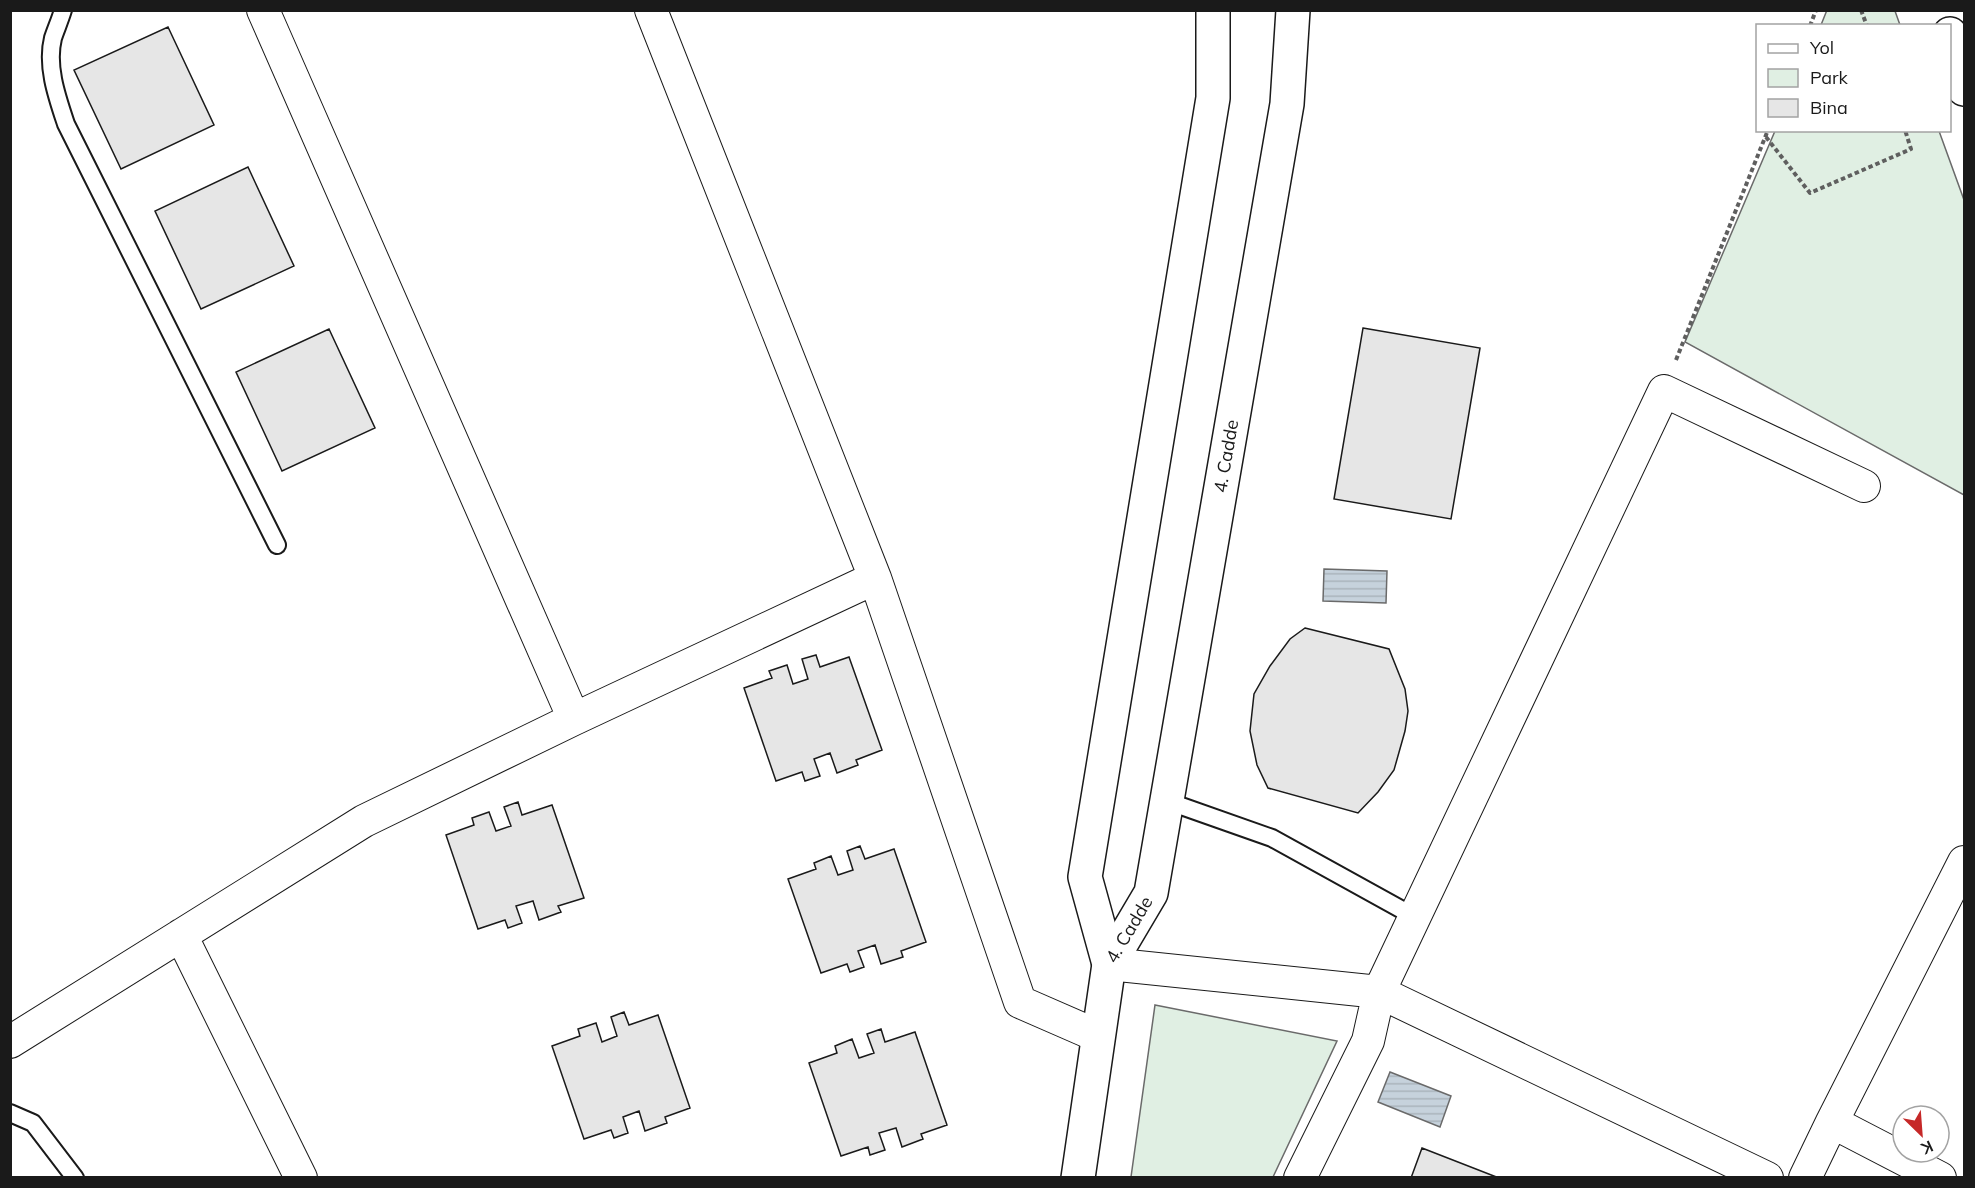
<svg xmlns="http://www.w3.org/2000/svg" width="1975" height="1188" viewBox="0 0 1975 1188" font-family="Mulish,sans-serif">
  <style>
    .green { fill: #e0efe3; stroke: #6a6a6a; stroke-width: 1.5 }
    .water { fill: url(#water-rules); stroke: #6a6a6a; stroke-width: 1.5 }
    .building { fill: #e6e6e6; stroke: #1a1a1a; stroke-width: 1.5 }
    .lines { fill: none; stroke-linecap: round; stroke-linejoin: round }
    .service-casing { stroke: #1a1a1a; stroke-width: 20 }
    .minor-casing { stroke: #1a1a1a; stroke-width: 34 }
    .tertiary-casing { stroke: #1a1a1a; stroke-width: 36 }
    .path { stroke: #5f5f5f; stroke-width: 4; stroke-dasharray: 4.5 3; stroke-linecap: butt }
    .service { stroke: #fff; stroke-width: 16 }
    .minor { stroke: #fff; stroke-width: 32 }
    .tertiary { stroke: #fff; stroke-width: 33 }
    .labels { text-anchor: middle; stroke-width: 4.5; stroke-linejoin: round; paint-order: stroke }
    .street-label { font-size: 18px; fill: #1a1a1a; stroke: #fff }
  </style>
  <defs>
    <pattern id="water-rules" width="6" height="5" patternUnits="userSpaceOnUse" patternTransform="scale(1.5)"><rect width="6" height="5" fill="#c6d2dc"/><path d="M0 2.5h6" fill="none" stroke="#aab4bc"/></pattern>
  </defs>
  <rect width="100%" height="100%" fill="#fff"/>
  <!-- green -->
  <path class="green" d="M 1827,10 L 1895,11 L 1900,25 L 1821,25 Z
    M 1775,131 L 1939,131 L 1964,200 L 1964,495 L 1685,342 Z
    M 1155,1005 L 1337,1041 L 1273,1177 L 1131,1177 Z"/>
  <!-- water -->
  <path class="water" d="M 1324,569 L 1387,571 L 1386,603 L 1323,601 Z
    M 1390,1072 L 1451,1096 L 1440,1127 L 1378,1102 Z"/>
  <!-- building -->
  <path class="building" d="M 168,27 L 214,125 L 121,169 L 74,70 Z
    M 248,167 L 294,266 L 201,309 L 155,211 Z
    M 1363,328 L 1480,348 L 1451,519 L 1334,499 Z
    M 329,329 L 375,428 L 282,471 L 236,372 Z
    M 1305,628 L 1389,649 L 1405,689 L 1408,711 L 1405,731 L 1394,770 L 1378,792 L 1358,813 L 1268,788 L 1257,765 L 1250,731 L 1254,694 L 1270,666 L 1290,639 Z
    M 816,655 L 820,667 L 849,657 L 882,750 L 856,760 L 858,765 L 837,773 L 830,753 L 814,759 L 820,776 L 805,781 L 802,772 L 776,781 L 744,688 L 772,678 L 769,671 L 787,665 L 793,684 L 808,679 L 802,659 Z
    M 518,802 L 522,815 L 552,805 L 584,898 L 558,906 L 561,912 L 539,920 L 533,901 L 516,906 L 522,923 L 508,928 L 505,920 L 478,929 L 446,835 L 474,825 L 472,818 L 489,812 L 496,831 L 511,826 L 504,807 Z
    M 860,846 L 865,859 L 894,849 L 926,942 L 901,951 L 903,957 L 881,964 L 875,945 L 858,951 L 864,967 L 850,972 L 847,964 L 821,973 L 788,879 L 816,869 L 814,863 L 831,856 L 838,875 L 853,870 L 847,851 Z
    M 624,1012 L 629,1025 L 658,1015 L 690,1108 L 665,1117 L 667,1123 L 645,1131 L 639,1111 L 623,1117 L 628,1133 L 614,1138 L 611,1130 L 584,1139 L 552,1046 L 580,1036 L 578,1029 L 596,1023 L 602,1042 L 617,1036 L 611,1017 Z
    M 881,1029 L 885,1042 L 915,1032 L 947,1125 L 921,1134 L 923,1139 L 902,1147 L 896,1128 L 879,1133 L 885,1150 L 870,1155 L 868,1147 L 841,1156 L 809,1063 L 837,1053 L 835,1046 L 852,1039 L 859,1058 L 874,1053 L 867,1034 Z
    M 1422,1148 L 1499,1178 L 1411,1178 Z"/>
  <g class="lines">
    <!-- service casing -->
    <g class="service-casing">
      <path id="service" d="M 63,10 C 60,20 56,29 53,38 C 46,66 57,97 66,124 L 277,545
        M 1167,801 L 1272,838 L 1415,917
        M 10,1113 L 33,1123 L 75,1178"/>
    </g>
    <!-- minor casing -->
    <g class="minor-casing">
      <path id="minor" d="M 263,10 L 574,719
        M 651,10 L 875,578 L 1020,1002 L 1098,1036
        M 181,935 L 301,1178
        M 1109,964 L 1379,992 L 1767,1178
        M 10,1042 L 364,821 L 574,719 L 875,578
        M 1300,1178 L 1368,1041 L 1379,992 L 1664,391 L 1864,486
        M 1805,1178 L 1832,1122
        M 1940,1178 L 1832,1122 L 1964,862"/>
    </g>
    <!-- tertiary casing -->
    <g class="tertiary-casing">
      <g id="tertiary">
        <path d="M 1950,34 L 1964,89"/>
        <path d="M 1109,964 L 1085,877 L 1213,98 L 1213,10"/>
        <path id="s1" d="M 1078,1178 L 1109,964 L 1151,893 L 1287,104 L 1293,10"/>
      </g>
    </g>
    <!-- path -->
    <path class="path" d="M 1861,10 L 1867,26
      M 1810,26 L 1816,10
      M 1766,137 L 1810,193 L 1911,149 L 1905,130
      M 1676,360 L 1768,130"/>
    <!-- service -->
    <use href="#service" class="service"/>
    <!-- minor -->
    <use href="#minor" class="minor"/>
    <!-- tertiary -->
    <use href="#tertiary" class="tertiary"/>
  </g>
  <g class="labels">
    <!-- street labels -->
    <g class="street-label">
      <text dy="6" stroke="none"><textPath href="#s1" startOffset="742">4. Cadde</textPath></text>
      <text dy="6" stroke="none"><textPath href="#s1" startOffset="256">4. Cadde</textPath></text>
    </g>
  </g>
  <!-- border -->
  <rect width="1975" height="1188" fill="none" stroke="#1a1a1a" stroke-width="24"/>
  <!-- legend -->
  <rect x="1756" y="24" width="195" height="108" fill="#ffffff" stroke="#a3a3a3" stroke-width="1.5"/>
  <rect x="1768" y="44" width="30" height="9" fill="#ffffff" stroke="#a3a3a3" stroke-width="1.5"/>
  <text x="1810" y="54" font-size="18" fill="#1a1a1a">Yol</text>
  <rect x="1768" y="69" width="30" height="18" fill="#e0efe3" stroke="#a3a3a3" stroke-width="1.5"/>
  <text x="1810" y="84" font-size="18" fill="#1a1a1a">Park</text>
  <rect x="1768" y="99" width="30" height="18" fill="#e6e6e6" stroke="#a3a3a3" stroke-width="1.5"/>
  <text x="1810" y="114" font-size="18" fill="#1a1a1a">Bina</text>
  <!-- north arrow -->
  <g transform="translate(1921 1134) rotate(155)"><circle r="28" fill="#ffffff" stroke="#a3a3a3" stroke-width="1.5"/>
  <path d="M0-4.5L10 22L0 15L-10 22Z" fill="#c62828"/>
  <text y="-9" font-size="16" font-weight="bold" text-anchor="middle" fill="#1a1a1a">K</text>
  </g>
</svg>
